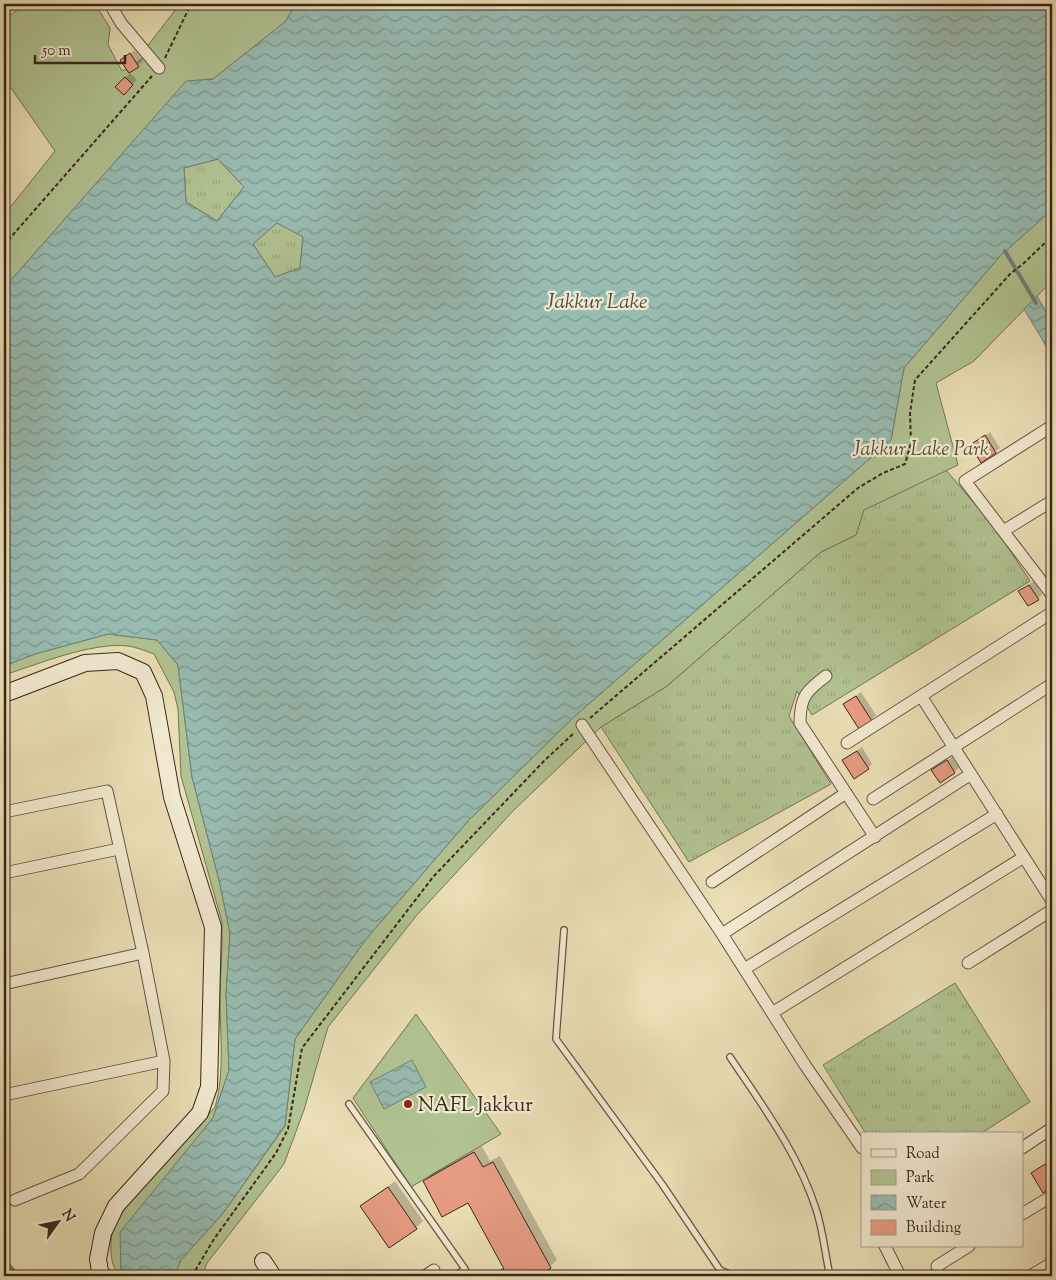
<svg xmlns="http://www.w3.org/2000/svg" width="1056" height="1280" viewBox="0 0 1056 1280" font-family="'Sorts Mill Goudy',serif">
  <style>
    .grass { fill: url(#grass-tufts); stroke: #757458 }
    .green { fill: #b1c392; stroke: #757458 }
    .water { fill: url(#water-waves); stroke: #728077; fill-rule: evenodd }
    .shadow { fill: #0003 }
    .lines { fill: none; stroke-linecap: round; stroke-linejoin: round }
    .stream { stroke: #728077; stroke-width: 4 }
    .building { fill: #e69c83; stroke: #39261e }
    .lane-casing { stroke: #655444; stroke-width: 8 }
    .street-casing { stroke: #655444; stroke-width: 13 }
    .secondary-casing { stroke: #39261e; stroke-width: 18 }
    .path { stroke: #39261e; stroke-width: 2; stroke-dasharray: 4 2.5; stroke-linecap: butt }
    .lane { stroke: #f1ead0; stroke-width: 5.5 }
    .street { stroke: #f1ead0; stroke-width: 11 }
    .secondary { stroke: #f1ead0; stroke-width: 16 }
    .poi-dot { fill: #8f2418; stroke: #f1ead0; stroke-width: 2 }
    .labels { text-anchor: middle; stroke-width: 4.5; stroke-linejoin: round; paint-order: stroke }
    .park-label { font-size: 20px; font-style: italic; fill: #574d3b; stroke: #f1ead0 }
    .poi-label { font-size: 20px; fill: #39261e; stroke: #f1ead0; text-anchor: start }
    .water-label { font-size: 21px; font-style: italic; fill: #514c43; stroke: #f1ead0 }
  </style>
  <defs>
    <pattern id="grass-tufts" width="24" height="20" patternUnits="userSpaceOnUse" patternTransform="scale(1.25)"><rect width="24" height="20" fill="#b1c392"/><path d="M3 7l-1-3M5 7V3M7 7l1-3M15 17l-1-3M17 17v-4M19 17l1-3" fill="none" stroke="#99a77d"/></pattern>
    <pattern id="water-waves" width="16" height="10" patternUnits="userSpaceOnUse" patternTransform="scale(1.25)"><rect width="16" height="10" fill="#98bcb2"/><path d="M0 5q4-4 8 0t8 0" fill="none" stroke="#7d9990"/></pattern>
  </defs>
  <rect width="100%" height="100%" fill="#eadfb6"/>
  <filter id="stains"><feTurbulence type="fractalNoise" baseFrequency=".004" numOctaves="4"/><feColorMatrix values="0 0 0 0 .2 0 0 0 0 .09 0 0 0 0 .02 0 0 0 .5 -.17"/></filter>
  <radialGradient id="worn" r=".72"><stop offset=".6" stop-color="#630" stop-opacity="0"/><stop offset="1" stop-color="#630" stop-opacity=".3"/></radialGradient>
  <!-- grass -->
  <path class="grass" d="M 218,159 L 244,187 L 217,221 L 186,202 L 184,168 Z
    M 277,223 L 303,236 L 300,268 L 275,277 L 253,244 Z
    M 946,470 L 996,529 L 1030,581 L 812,715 L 797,691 L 789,716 L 831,784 L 689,862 L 601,727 L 667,686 L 821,552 L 856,535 L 863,510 Z
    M 955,983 L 1030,1102 L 980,1134 L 866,1134 L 823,1065 Z"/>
  <!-- green -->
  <path class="green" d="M 26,4 L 95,4 L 110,28 L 108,45 L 122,71 L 141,60 L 149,44 L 180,4 L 295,4 L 286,21 L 213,79 L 186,82 L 4,288 L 4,215 L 55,151 L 4,78 L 4,19 Z
    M 1052,210 L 1052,281 L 974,361 L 936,383 L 958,465 L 864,510 L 856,535 L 821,552 L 667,686 L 601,727 L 514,810 L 417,915 L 328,1027 L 304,1110 L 284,1164 L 207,1263 L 202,1276 L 174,1276 L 181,1260 L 224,1212 L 285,1126 L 295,1039 L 366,939 L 468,821 L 575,716 L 891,440 L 904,368 L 1001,255 Z
    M 108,634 L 157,640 L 178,665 L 192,777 L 219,880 L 230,933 L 226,994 L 229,1070 L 213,1118 L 121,1232 L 121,1273 L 124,1276 L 120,1276 C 109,1267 109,1239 114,1226 C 116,1220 121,1214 124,1208 L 215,1107 C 225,1073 220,1035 220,1000 C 220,974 223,948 222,922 L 181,776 L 178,709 L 174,692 L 154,654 C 146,651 136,647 128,646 C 91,642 39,664 4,675 L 4,666 L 35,654 Z
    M 416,1014 L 501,1134 L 411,1187 L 353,1098 Z"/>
  <!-- water -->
  <path class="water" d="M 295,4 L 1052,4 L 1052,210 L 1001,255 L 904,368 L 891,440 L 575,716 L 468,821 L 366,939 L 295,1039 L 285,1125 L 224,1212 L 181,1260 L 174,1276 L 124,1276 L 121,1274 L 120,1232 L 213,1118 L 229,1070 L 226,994 L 230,933 L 219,880 L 192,777 L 178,665 L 157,640 L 108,634 L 35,654 L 4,666 L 4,288 L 186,81 L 213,79 L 286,21 ZM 218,159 L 244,187 L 217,221 L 186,202 L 184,168 ZM 277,223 L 303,237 L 300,268 L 275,277 L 253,244 Z
    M 1037,296 L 1052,322 L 1052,356 L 1024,309 Z
    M 412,1060 L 426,1087 L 384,1109 L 370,1082 Z"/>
  <!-- shadow -->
  <path class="shadow" d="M 135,50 L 143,61 L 130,72 L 126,56 Z
    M 130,73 L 137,80 L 124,93 L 117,87 Z
    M 990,432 L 1000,448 L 982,461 L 971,445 Z
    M 1052,540 L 1052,552 L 1048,545 Z
    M 1034,581 L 1042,594 L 1038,599 L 1020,591 Z
    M 861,692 L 876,715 L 871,720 L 845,704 Z
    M 862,747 L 872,764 L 868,768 L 844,761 Z
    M 952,757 L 959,768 L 954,772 L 933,770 Z
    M 482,1146 L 490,1161 L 500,1156 L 557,1260 L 548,1268 L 553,1276 L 487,1276 L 504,1267 L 468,1201 L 424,1181 L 431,1174 Z
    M 1050,1161 L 1052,1165 L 1052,1186 L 1044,1191 L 1033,1173 Z
    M 395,1181 L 423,1221 L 416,1228 L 362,1206 Z"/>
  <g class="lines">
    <!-- stream -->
    <path class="stream" d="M 1005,251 L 1036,303
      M 4,1259 L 18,1276
      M 117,1276 L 124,1271"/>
  </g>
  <!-- building -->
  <path class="building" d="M 130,53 L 139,67 L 129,73 L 120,60 Z
    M 125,77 L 133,85 L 124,95 L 115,87 Z
    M 985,435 L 996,453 L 981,463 L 970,445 Z
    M 1029,585 L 1039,600 L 1028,606 L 1018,591 Z
    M 856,696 L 872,721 L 859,729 L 843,704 Z
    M 857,751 L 869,769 L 854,779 L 842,760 Z
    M 947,760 L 955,773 L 940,783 L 931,770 Z
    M 474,1152 L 483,1167 L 493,1162 L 551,1268 L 541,1274 L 542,1276 L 491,1276 L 504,1269 L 468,1203 L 442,1217 L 423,1181 Z
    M 1045,1164 L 1052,1176 L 1052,1187 L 1043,1193 L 1031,1173 Z
    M 388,1187 L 417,1229 L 389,1248 L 360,1206 Z"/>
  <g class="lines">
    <!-- lane casing -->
    <g class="lane-casing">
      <path id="lane" d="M 4,11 L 15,4
        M 564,930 L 556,1039 L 662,1184 L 720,1270 L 734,1276
        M 730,1057 C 762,1105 798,1153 816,1209 C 823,1230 825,1254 830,1276
        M 349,1104 L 465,1269 L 455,1276"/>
    </g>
    <!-- street casing -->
    <g class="street-casing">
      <path id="street" d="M 110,4 L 121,23 L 159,68
        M 1052,426 L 965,481 L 1052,595
        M 1005,530 L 1052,501
        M 826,676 C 806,691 800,697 800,723 L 875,837
        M 921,696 L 1052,901
        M 582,725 L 722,934
        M 847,743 L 1048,615
        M 873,799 L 1052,684
        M 4,812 L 107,791 L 143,953 L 164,1061 L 163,1091 L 79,1174 L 15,1200
        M 4,873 L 119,849
        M 712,882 L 846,793
        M 968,963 L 1052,910
        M 746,968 L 997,814
        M 4,984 L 143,953
        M 772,1013 L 1024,857
        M 4,1095 L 164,1061
        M 862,1148 L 805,1065 L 722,934 L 971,774
        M 1022,1148 L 1052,1128
        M 1022,1214 L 1052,1196
        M 885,1246 L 900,1276
        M 937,1266 L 969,1246
        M 425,1276 L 434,1270
        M 1030,1276 L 1052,1263"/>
    </g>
    <!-- secondary casing -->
    <g class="secondary-casing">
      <path id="secondary" d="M 4,694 L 85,663 L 118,661 L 143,672 L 154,696 L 172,797 L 213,927 L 209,1087 L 200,1113 L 116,1206 L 103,1233 L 98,1259 L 100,1272 L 104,1276
        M 263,1261 L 273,1276"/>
    </g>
    <!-- path -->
    <path class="path" d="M 165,58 L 191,4
      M 4,245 L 152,76
      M 590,718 L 858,488 L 883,473 L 905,464 L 911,443 L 910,413 L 915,380 L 1010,274 L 1024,263 L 1052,236
      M 192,1276 L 214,1239 L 276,1153 L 288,1129 L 302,1048 L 433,877 L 544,761 L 574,733"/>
    <!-- lane -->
    <use href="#lane" class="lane"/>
    <!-- street -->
    <use href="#street" class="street"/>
    <!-- secondary -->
    <use href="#secondary" class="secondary"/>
  </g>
  <!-- markers -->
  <circle class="poi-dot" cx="408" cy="1104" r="5"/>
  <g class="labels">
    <!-- park labels -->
    <g class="park-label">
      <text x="921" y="455">Jakkur Lake Park</text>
    </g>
    <!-- poi labels -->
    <g class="poi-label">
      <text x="418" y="1111">NAFL Jakkur</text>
    </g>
    <!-- water labels -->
    <g class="water-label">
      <text x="597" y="308">Jakkur Lake</text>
    </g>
  </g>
  <!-- margin -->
  <rect width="1056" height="1280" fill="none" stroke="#eadfb6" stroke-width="20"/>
  <rect x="5" y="5" width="1046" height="1270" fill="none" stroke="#39261e" stroke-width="2.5"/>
  <rect x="10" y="10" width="1036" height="1260" fill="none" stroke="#39261e"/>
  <!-- legend -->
  <rect x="861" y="1132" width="162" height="115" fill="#f1ead0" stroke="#a79c89"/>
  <rect x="871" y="1149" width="25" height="8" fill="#f1ead0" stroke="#a79c89"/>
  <text x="906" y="1158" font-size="15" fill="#39261e">Road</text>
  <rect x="871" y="1170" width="25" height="15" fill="#b1c392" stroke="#a79c89"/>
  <text x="906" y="1182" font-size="15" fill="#39261e">Park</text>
  <rect x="871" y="1195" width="25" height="15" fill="url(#water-waves)" stroke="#a79c89"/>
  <text x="906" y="1208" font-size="15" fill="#39261e">Water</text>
  <rect x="871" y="1220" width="25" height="15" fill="#e69c83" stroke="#a79c89"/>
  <text x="906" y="1232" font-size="15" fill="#39261e">Building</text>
  <!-- north arrow -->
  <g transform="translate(58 1222) rotate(57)" stroke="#f1ead0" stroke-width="4" paint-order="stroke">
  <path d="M0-4L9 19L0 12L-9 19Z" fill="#39261e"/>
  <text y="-8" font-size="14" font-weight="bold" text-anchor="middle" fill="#39261e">N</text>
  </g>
  <!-- scale -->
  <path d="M35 55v8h90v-8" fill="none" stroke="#39261e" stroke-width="2.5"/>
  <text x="42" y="55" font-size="15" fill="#39261e" stroke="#f1ead0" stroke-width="4" paint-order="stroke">50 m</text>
  <rect width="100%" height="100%" filter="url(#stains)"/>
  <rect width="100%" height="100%" fill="url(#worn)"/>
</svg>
